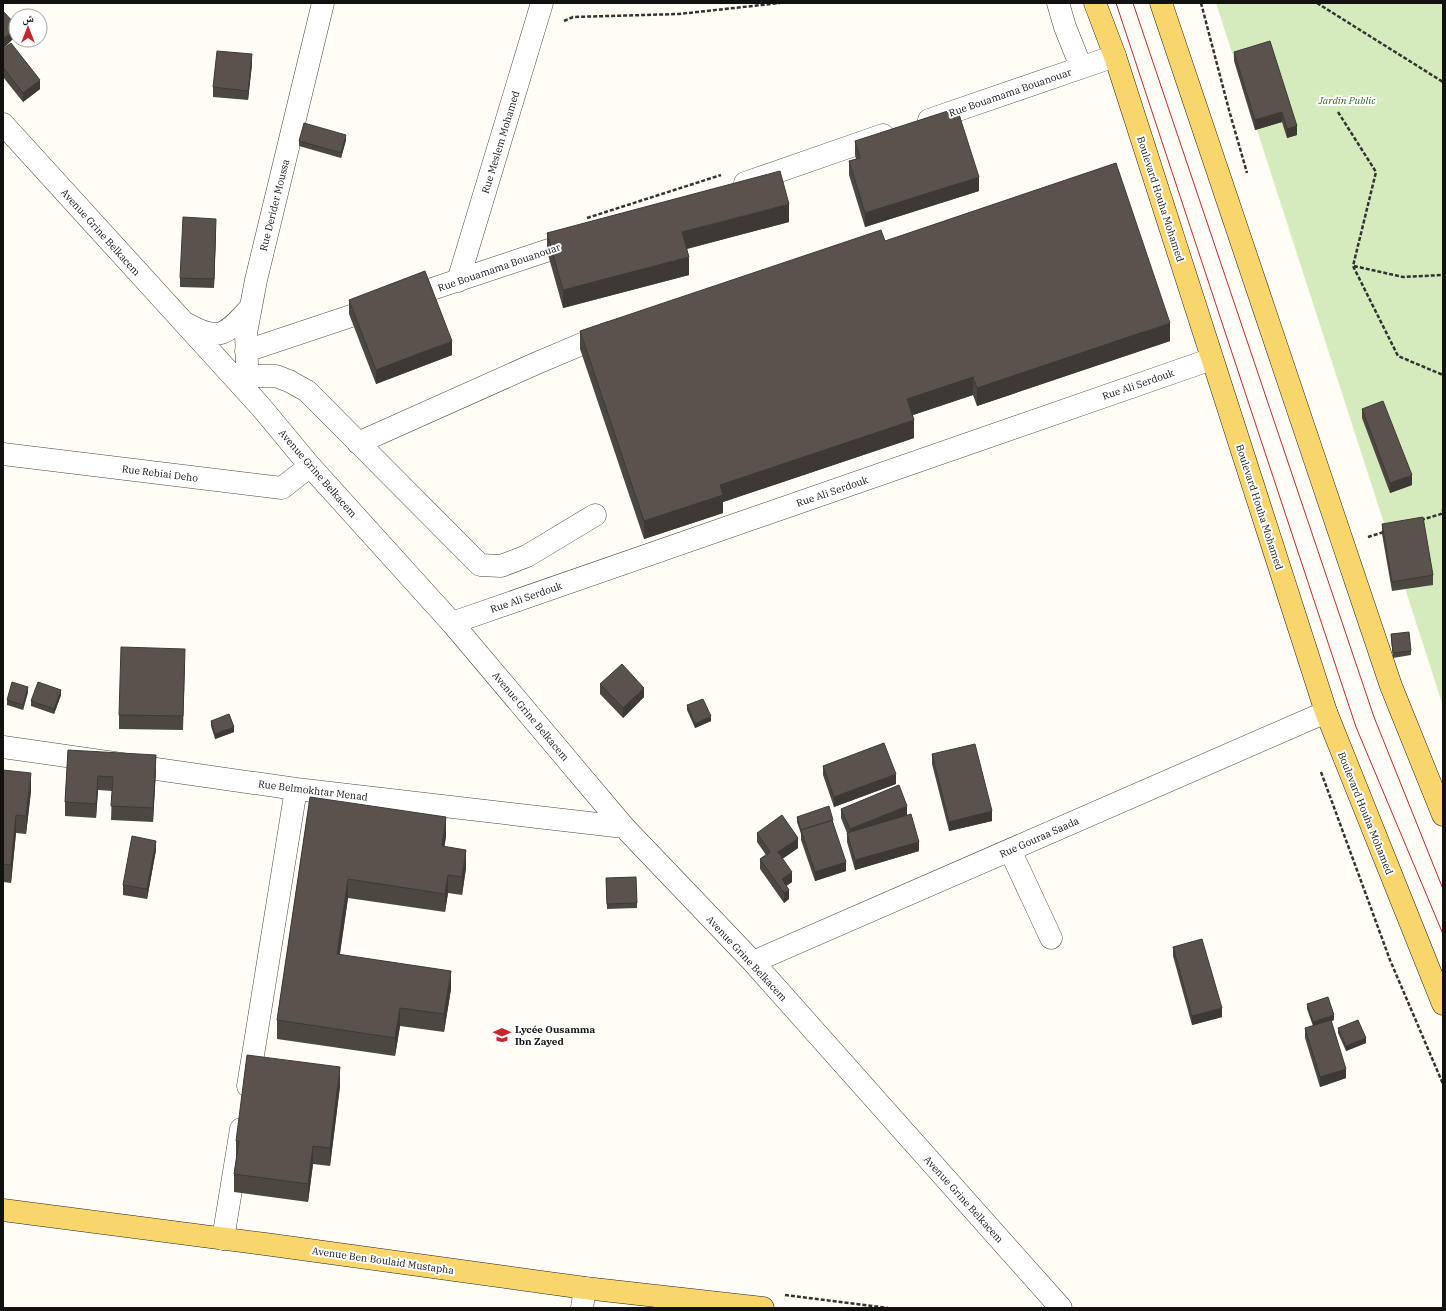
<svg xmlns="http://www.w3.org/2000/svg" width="1446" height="1311" viewBox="0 0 1446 1311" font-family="'IBM Plex Serif','Noto Naskh Arabic',serif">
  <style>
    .green { fill: #d5ebbd }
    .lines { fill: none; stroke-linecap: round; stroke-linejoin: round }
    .minor-casing { stroke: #444; stroke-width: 23 }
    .major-casing { stroke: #222; stroke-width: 23 }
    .path { stroke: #333; stroke-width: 2.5; stroke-dasharray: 4 2; stroke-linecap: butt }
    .minor { stroke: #fff; stroke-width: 22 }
    .major { stroke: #f9d66b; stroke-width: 22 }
    .tram { stroke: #c4262e; stroke-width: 1 }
    .wall { fill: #4d4742 }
    .shaded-wall { fill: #3f3936 }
    .building { fill: #5a524d; stroke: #3f3936 }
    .labels { text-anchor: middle; stroke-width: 4; stroke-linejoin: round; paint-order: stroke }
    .street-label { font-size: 10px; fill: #111; stroke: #fff }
    .park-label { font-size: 10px; font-style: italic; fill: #2f6b1f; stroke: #fff }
    .poi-label { font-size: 10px; font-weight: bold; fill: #111; stroke: #fff; text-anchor: start }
  </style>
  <rect width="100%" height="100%" fill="#fffdf5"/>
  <!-- green -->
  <path class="green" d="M 1216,3 L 1443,3 L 1443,706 Z"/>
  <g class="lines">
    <!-- minor casing -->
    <g class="minor-casing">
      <path id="minor" d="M 1058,3 L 1065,27 L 1081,67
        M 929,120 L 1115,56
        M 3,124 L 261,407 L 310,466 L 452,623 L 624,827 L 753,962 L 1061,1308
        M 745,183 L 883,135
        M 458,281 L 542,3
        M 187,324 C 221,343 227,333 251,307
        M 246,351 L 576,241
        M 247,364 L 246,333 L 256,280 L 323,3
        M 249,376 L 276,376 L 289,381 L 307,391 L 480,565 L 501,566 L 527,556 L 595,515
        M 358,443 L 537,363 L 608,333
        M 3,454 L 282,488 L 310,466
        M 452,623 L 1212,359
        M 3,747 L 296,789 L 624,827
        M 1010,850 L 1051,938
        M 753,962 L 1326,712
        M 248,1086 L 296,789
        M 223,1239 L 241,1129
        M 582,1308 L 585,1288"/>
    </g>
    <!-- major casing -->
    <g class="major-casing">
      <path id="major" d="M 1095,3 L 1115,56 L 1326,712 L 1443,1004
        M 1161,3 L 1391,686 L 1443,815
        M 3,1210 L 265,1244 L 585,1288 L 763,1308"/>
    </g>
    <!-- path -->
    <path class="path" d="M 1201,3 L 1229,110 L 1247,173
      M 1317,3 L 1443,82
      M 564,21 L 573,17 L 679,14 L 780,3
      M 1338,112 L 1376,172 L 1353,266 L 1398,356 L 1443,375
      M 587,218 L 721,175
      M 1354,266 L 1403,277 L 1443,275
      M 1421,520 L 1441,514 L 1443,510
      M 1368,537 L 1384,532
      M 1321,772 L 1390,960 L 1443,1084
      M 785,1295 L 888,1308"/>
    <!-- minor -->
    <use href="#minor" class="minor"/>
    <!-- major -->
    <use href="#major" class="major"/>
    <!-- tram -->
    <path class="tram" d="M 1116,3 L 1356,727 L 1443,934
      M 1133,3 L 1374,717 L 1443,889"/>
  </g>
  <!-- wall -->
  <path class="wall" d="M 3,49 L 40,89 L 23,102 L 3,77 Z
    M 1234,52 L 1297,126 L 1297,135 L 1287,138 L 1282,122 L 1255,130 L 1234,61 Z
    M 252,64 L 248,100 L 213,97 L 213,87 Z
    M 346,140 L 341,158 L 299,146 L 299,141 Z
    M 855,141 L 979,191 L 865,227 L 849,175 L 849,161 L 856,159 L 855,155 Z
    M 789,222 L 687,249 L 689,275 L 563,308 L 547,251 L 547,233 Z
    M 216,229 L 214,288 L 180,287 L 180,278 Z
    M 885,241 L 1170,341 L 977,406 L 973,395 L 913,415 L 914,438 L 723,502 L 723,513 L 644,539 L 580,349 L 580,331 Z
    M 349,300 L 452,355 L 376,384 L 349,314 Z
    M 1362,409 L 1412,485 L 1390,493 L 1362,418 Z
    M 1382,524 L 1433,575 L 1433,585 L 1392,591 L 1382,534 Z
    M 1391,634 L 1411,651 L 1411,655 L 1393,658 L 1391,639 Z
    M 185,663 L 183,730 L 119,729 L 119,715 Z
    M 600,684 L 644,697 L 623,718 L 600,694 Z
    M 28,692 L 23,710 L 7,705 L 7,700 Z
    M 61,695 L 54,714 L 31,706 L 31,701 Z
    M 687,705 L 711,721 L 695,728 L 687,710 Z
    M 211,721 L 234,732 L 215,739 L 211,726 Z
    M 68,750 L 156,769 L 153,822 L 111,820 L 112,791 L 98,790 L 96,818 L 65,816 L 65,802 Z
    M 932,754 L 992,821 L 949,831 L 932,764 Z
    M 823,766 L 896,784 L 834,807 L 823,775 Z
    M 3,770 L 31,791 L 26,834 L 16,833 L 11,883 L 3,882 Z
    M 310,797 L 446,836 L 444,847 L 466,868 L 462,895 L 448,893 L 445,912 L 348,898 L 340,954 L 451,989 L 444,1032 L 400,1026 L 395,1056 L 277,1039 L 277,1020 Z
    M 841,809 L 907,815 L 919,851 L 855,870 L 847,842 L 847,833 L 841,818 Z
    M 797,817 L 833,823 L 846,871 L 815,881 L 801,840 L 801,834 L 797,822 Z
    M 757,833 L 798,848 L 782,859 L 792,882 L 786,886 L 789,899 L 784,903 L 760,869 L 760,859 L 766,855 L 757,842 Z
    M 156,850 L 147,899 L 123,895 L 123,885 Z
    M 606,878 L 637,903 L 637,908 L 607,909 Z
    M 1173,947 L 1222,1017 L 1192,1025 L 1173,956 Z
    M 1307,1004 L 1334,1020 L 1331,1021 L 1346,1078 L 1320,1087 L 1305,1038 L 1305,1028 L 1313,1026 L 1307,1009 Z
    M 1338,1028 L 1366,1043 L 1346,1051 L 1338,1033 Z
    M 340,1086 L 330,1166 L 313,1164 L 308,1202 L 234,1192 L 234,1174 L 236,1159 L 236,1141 Z"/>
  <!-- shaded-wall -->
  <path class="shaded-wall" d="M 16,27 L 16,36 L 3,49 L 3,39 Z
    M 252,54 L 252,64 L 248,100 L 248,91 Z
    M 40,80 L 40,89 L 23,102 L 23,93 Z
    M 1282,112 L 1282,122 L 1255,130 L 1255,120 Z
    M 1297,126 L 1297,135 L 1287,138 L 1287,129 Z
    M 346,135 L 346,140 L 341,158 L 341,153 Z
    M 979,177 L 979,191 L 865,227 L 865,213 Z
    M 789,204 L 789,222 L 682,250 L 682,232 Z
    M 216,219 L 216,229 L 214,288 L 214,279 Z
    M 689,257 L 689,275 L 563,308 L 563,290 Z
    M 1170,323 L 1170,341 L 977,406 L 977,388 Z
    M 452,341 L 452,355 L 376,384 L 376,370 Z
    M 973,377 L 973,395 L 907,417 L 907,399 Z
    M 914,420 L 914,438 L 723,502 L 723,513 L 644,539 L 644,521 L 720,485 Z
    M 1412,475 L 1412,485 L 1390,493 L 1390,483 Z
    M 28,687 L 28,692 L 23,710 L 23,705 Z
    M 644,688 L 644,697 L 623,718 L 623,708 Z
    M 61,690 L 61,695 L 54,714 L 54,709 Z
    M 711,716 L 711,721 L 695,728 L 695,724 Z
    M 234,727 L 234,732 L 215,739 L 215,734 Z
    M 156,755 L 156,769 L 153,822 L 153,808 Z
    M 31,773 L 31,791 L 26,834 L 26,816 Z
    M 896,774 L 896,784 L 834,807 L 834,797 Z
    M 98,776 L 98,790 L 96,818 L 96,804 Z
    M 907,806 L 907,815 L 850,839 L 850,829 Z
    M 992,811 L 992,821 L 949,831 L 949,822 Z
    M 16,815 L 16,833 L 11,883 L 11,865 Z
    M 446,817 L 446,836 L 442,865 L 442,846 Z
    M 798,838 L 798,848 L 778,862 L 778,852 Z
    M 156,841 L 156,850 L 147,899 L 147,889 Z
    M 919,842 L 919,851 L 855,870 L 855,860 Z
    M 466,850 L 466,868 L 462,895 L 462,877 Z
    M 846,862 L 846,871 L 815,881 L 815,872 Z
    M 792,872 L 792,882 L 782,889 L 782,879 Z
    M 448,875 L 448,893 L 445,912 L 445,894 Z
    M 348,879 L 348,898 L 337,972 L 337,954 Z
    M 789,890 L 789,899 L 784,903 L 784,893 Z
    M 451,971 L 451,989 L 444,1032 L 444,1014 Z
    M 400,1008 L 400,1026 L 395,1056 L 395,1038 Z
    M 1222,1008 L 1222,1017 L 1192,1025 L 1192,1016 Z
    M 1334,1015 L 1334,1020 L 1313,1027 L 1313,1022 Z
    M 1366,1038 L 1366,1043 L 1346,1051 L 1346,1046 Z
    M 340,1067 L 340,1086 L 330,1166 L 330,1148 Z
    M 1346,1069 L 1346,1078 L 1320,1087 L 1320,1077 Z
    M 313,1146 L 313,1164 L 308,1202 L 308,1184 Z"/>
  <!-- building -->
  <path class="building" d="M 3,11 L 16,25 L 16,27 L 3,39 Z
    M 1270,41 L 1297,126 L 1287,129 L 1282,112 L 1255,120 L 1234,52 Z
    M 11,43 L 40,80 L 23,93 L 3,67 L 3,49 Z
    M 217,51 L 252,54 L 248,91 L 213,87 Z
    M 957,108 L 979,177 L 865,213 L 849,161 L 860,158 L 855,141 Z
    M 304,123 L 346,135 L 341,153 L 299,141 Z
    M 1116,163 L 1170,323 L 977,388 L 973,377 L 907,399 L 914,420 L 720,485 L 723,495 L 644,521 L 580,331 L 881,230 L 885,241 Z
    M 780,171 L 789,204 L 682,232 L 689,257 L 563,290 L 547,233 Z
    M 183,217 L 216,219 L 214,279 L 180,278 Z
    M 425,271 L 452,341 L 376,370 L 349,300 Z
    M 1383,401 L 1412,475 L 1390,483 L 1362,409 Z
    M 1423,517 L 1433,575 L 1392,582 L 1382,524 Z
    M 1409,632 L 1411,651 L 1393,653 L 1391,634 Z
    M 121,647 L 185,649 L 183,716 L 119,715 Z
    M 622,664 L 644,688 L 623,708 L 600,684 Z
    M 12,682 L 28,687 L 23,705 L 7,700 Z
    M 38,682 L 61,690 L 54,709 L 31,701 Z
    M 703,699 L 711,716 L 695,724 L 687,705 Z
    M 229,714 L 234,727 L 215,734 L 211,721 Z
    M 884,743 L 896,774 L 834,797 L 823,766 Z
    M 975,744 L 992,811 L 949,822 L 932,754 Z
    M 68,750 L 156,755 L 153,808 L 111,806 L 113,777 L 98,776 L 96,804 L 65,802 Z
    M 3,770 L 31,773 L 26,816 L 16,815 L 11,865 L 3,864 Z
    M 899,785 L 907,806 L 850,829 L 841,809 Z
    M 310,797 L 446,817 L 442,846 L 466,850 L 462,877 L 448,875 L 445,894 L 348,879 L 337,954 L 451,971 L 444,1014 L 400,1008 L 395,1038 L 277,1020 Z
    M 829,806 L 833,820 L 801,830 L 797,817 Z
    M 911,814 L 919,842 L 855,860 L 847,833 Z
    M 782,815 L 798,838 L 778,852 L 792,872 L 782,879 L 789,890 L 784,893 L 760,859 L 770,852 L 757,833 Z
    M 832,820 L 846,862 L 815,872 L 801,830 Z
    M 132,836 L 156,841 L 147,889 L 123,885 Z
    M 636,877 L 637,903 L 607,904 L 606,878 Z
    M 1202,939 L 1222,1008 L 1192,1016 L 1173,947 Z
    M 1328,997 L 1334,1015 L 1313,1022 L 1307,1004 Z
    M 1331,1020 L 1346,1069 L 1320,1077 L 1305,1028 Z
    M 1358,1020 L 1366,1038 L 1346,1046 L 1338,1028 Z
    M 247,1055 L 340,1067 L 330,1148 L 313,1146 L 308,1184 L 234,1174 L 239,1141 L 236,1141 Z"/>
  <!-- icons -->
  <defs>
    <g id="school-bare" transform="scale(1.38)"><path d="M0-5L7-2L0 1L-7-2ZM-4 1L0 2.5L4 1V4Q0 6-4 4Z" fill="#c4262e" stroke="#fff" stroke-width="2.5" paint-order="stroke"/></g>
  </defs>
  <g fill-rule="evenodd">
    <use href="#school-bare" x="502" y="1035"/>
  </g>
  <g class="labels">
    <!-- street labels -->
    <g class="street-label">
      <text transform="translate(1010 92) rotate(-19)" y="4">Rue Bouamama Bouanouar</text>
      <text transform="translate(500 142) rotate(-73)" y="4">Rue Meslem Mohamed</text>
      <text transform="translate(1161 199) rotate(72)" y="4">Boulevard Houha Mohamed</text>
      <text transform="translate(274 205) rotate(-76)" y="4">Rue Derider Moussa</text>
      <text transform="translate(101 232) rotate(48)" y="4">Avenue Grine Belkacem</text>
      <text transform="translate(499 267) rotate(-19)" y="4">Rue Bouamama Bouanouar</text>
      <text transform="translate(1138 384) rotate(-19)" y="4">Rue Ali Serdouk</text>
      <text transform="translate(160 473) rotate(7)" y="4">Rue Rebiai Deho</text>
      <text transform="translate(318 473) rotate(49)" y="4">Avenue Grine Belkacem</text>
      <text transform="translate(832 491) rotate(-19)" y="4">Rue Ali Serdouk</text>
      <text transform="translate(1260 507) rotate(72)" y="4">Boulevard Houha Mohamed</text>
      <text transform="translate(526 597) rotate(-19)" y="4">Rue Ali Serdouk</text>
      <text transform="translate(531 716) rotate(50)" y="4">Avenue Grine Belkacem</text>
      <text transform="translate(313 790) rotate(7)" y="4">Rue Belmokhtar Menad</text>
      <text transform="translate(1366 813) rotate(68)" y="4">Boulevard Houha Mohamed</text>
      <text transform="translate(1039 837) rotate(-24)" y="4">Rue Gouraa Saada</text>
      <text transform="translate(747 958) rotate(47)" y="4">Avenue Grine Belkacem</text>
      <text transform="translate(964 1199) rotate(48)" y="4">Avenue Grine Belkacem</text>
      <text transform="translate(383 1260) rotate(8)" y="4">Avenue Ben Boulaid Mustapha</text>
    </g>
    <!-- park labels -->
    <g class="park-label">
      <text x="1347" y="104">Jardin Public</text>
    </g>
    <!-- poi labels -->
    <g class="poi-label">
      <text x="515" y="1033">Lycée Ousamma<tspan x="515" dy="12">Ibn Zayed</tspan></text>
    </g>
  </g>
  <!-- border -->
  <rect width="1446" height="1311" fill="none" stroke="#111111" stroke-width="8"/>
  <!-- north arrow -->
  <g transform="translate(28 28)"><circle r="19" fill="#ffffff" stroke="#a0a0a0"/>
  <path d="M0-3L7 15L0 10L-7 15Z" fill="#c4262e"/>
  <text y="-6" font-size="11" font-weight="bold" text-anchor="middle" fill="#111111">ش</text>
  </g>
</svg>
